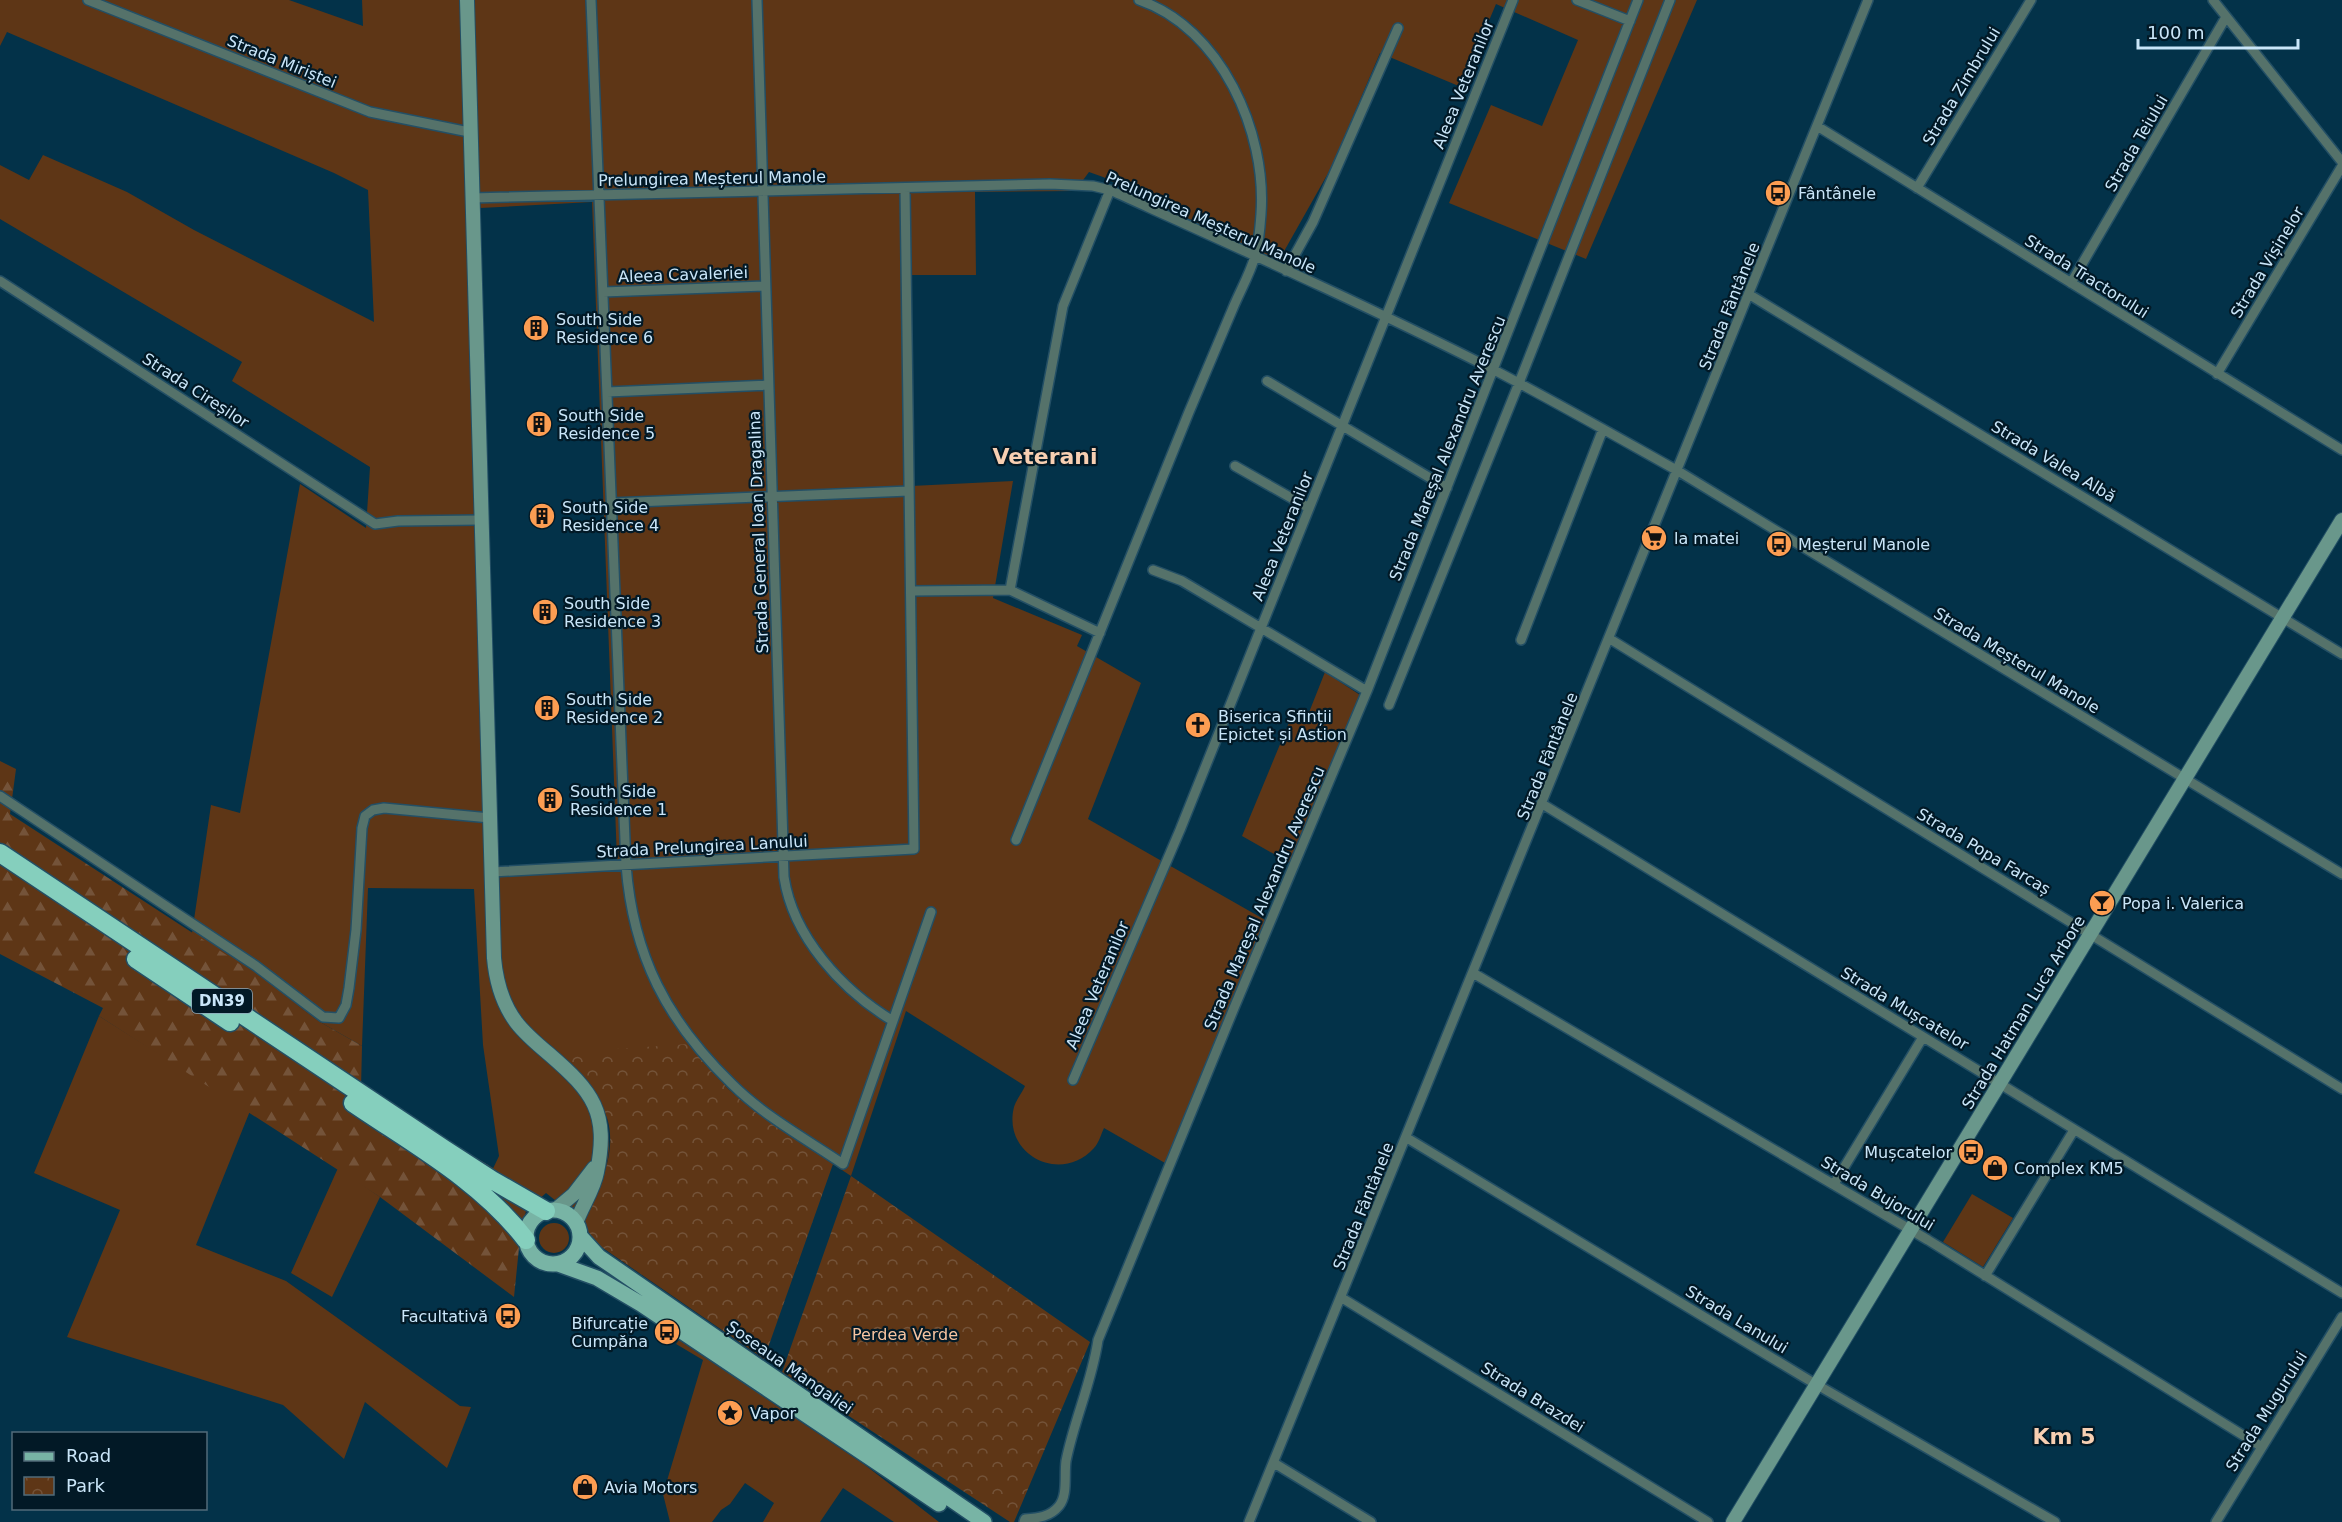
<svg xmlns="http://www.w3.org/2000/svg" width="2342" height="1522" viewBox="0 0 2342 1522" font-family="'DejaVu Sans',sans-serif">
  <style>
    .green { fill: #5e3616; fill-rule: evenodd }
    .forest { fill: url(#forest-firs) }
    .park { fill: url(#park-crowns) }
    .lines { fill: none; stroke-linecap: round; stroke-linejoin: round }
    .street-casing { stroke: #234f65; stroke-width: 12 }
    .secondary-casing { stroke: #234f65; stroke-width: 16 }
    .primary-casing { stroke: #234f65; stroke-width: 18 }
    .highway-casing { stroke: #234f65; stroke-width: 21 }
    .street { stroke: #55726a; stroke-width: 9 }
    .secondary { stroke: #69978b; stroke-width: 14 }
    .primary { stroke: #78b4a5; stroke-width: 15 }
    .highway { stroke: #85cfbd; stroke-width: 18 }
    .labels { text-anchor: middle; stroke-width: 4.5; stroke-linejoin: round; paint-order: stroke }
    .shield { fill: #021926; stroke: #8ea8ba; stroke-width: 1.5 }
    .shield-label { font-size: 15px; font-weight: bold; fill: #cae6f9 }
    .street-label { font-size: 16px; fill: #cae6f9; stroke: #021926 }
    .poi-label { font-size: 16px; fill: #cae6f9; stroke: #021926; text-anchor: start }
    .park-label { font-size: 16px; fill: #f6c4a1; stroke: #021926 }
    .district-label { font-size: 22px; font-weight: bold; fill: #f7cfb2; stroke: #021926 }
  </style>
  <defs>
    <pattern id="forest-firs" width="22" height="20" patternUnits="userSpaceOnUse" patternTransform="scale(1.5)"><rect width="22" height="20" fill="#5e3616"/><path d="M5 1l3.5 6h-7zM16 11l3.5 6h-7z" fill="#745339"/></pattern>
    <pattern id="park-crowns" width="20" height="18" patternUnits="userSpaceOnUse" patternTransform="scale(1.5)"><rect width="20" height="18" fill="#5e3616"/><path d="M2 6a3 3 0 1 1 6 0M12 15a3 3 0 1 1 6 0" fill="none" stroke="#745339"/></pattern>
  </defs>
  <rect width="100%" height="100%" fill="#033249"/>
  <!-- green -->
  <path class="green" d="M 0,0 L 289,0 L 363,26 L 362,0 L 1697,0 L 1586,259 L 1449,203 L 1491,105 L 1542,126 L 1578,40 L 1496,4 L 1461,87 L 1380,53 L 1331,168 L 1278,262 L 1103,177 L 1089,172 L 1075,191 L 975,192 L 976,275 L 909,275 L 911,486 L 1013,481 L 993,598 L 1082,635 L 1077,646 L 1141,683 L 1088,819 L 1267,921 L 1165,1163 L 1104,1128 C 1101,1134 1099,1143 1094,1148 C 1061,1185 1002,1155 1014,1107 C 1016,1100 1022,1093 1025,1086 L 906,1011 L 851,1176 L 772,1124 L 728,1089 L 689,1044 L 587,1082 C 608,1113 617,1145 601,1180 C 594,1195 586,1208 585,1224 L 546,1193 L 526,1211 L 520,1238 L 477,1202 L 499,1156 L 483,1045 L 474,889 L 368,888 L 362,1046 L 320,1022 L 192,933 L 211,805 L 240,813 L 300,484 L 366,528 L 370,467 L 232,381 L 242,362 L 0,219 L 0,165 L 29,180 L 43,155 L 127,192 L 194,230 L 374,322 L 368,190 L 334,173 L 7,32 L 0,46 ZM 592,202 L 617,860 L 499,872 L 480,208 Z
    M 1325,672 L 1360,695 L 1290,863 L 1242,836 L 1293,713 L 1306,720 Z
    M 99,1016 L 250,1111 L 196,1245 L 286,1281 L 460,1406 L 471,1407 L 447,1468 L 365,1402 L 344,1459 L 283,1405 L 67,1337 L 120,1210 L 34,1173 Z
    M 338,1168 L 380,1197 L 332,1297 L 291,1273 Z
    M 1972,1194 L 2013,1218 L 1983,1267 L 1943,1242 Z
    M539 1238a15 15 0 1 1 30 0a15 15 0 1 1-30 0Z
    M 679,1340 L 865,1465 L 939,1522 L 894,1522 L 843,1488 L 820,1522 L 763,1522 L 774,1503 L 745,1483 L 730,1504 L 721,1510 L 712,1522 L 670,1522 L 663,1494 L 703,1360 L 676,1344 Z"/>
  <!-- forest -->
  <path class="forest" d="M 0,761 L 16,769 L 10,814 L 228,956 L 320,1022 L 362,1046 L 361,1088 L 493,1168 L 477,1202 L 520,1238 L 514,1297 L 380,1197 L 99,1016 L 103,1008 L 0,954 Z"/>
  <!-- park -->
  <path class="park" d="M 689,1044 L 728,1089 L 772,1124 L 833,1164 L 764,1359 L 600,1246 C 595,1240 588,1235 586,1228 C 580,1211 597,1192 603,1177 C 610,1158 613,1137 607,1118 C 597,1090 577,1073 556,1053 Z
    M 851,1176 L 1090,1342 L 1014,1522 L 1010,1522 L 782,1372 Z"/>
  <g class="lines">
    <!-- street casing -->
    <g class="street-casing">
      <path id="street" d="M 88,0 L 370,112 L 469,132
        M 591,0 L 626,865 C 633,956 667,1021 732,1084 C 764,1116 806,1139 843,1164 L 931,912
        M 757,0 L 784,877 C 793,937 842,990 893,1021
        M 1577,0 L 1630,21
        M 2213,0 L 2342,162
        M 1817,126 L 2342,450
        M 1917,188 L 2031,0
        M 471,198 L 1050,184 L 1093,186 L 1110,190 C 1238,248 1368,306 1494,370 C 1556,402 1617,437 1678,471 L 2342,874
        M 1286,271 L 1313,222 L 1398,28
        M 0,281 L 375,524 L 398,521 L 481,520
        M 2071,283 L 2226,17
        M 603,292 L 765,286
        M 1750,295 L 2342,654
        M 2217,374 L 2342,166
        M 1267,381 L 1447,488
        M 607,392 L 768,385
        M 1235,466 L 1309,508
        M 611,503 L 909,491
        M 1153,570 L 1182,581 L 1367,691
        M 1010,590 L 1063,306 L 1110,190
        M 911,591 L 1010,590 L 1100,633
        M 1610,639 L 2342,1089
        M 1521,640 L 1603,429
        M 1389,705 L 1519,383 L 1670,0
        M 0,796 L 256,966 L 323,1017 L 339,1018 L 346,1005 L 349,988 L 356,930 L 362,828 L 365,816 L 373,810 L 384,808 L 490,818
        M 1544,805 L 2342,1293
        M 1016,840 C 1074,698 1131,555 1189,412 C 1204,377 1218,343 1233,308 C 1240,291 1250,274 1255,256 C 1259,243 1260,228 1261,214 C 1267,132 1221,28 1139,0
        M 492,872 L 914,849 L 905,188
        M 1473,973 L 1928,1240 L 2262,1447
        M 1073,1080 L 1180,830 L 1513,0
        M 1407,1138 L 1807,1379 L 2055,1522
        M 1834,1184 L 1923,1037
        M 1985,1276 L 2074,1130
        M 1342,1298 L 1708,1522
        M 1274,1463 L 1371,1522
        M 1024,1522 L 1025,1519 C 1038,1518 1050,1517 1059,1506 C 1068,1495 1064,1475 1066,1461 C 1074,1420 1092,1382 1098,1340 L 1234,1008 L 1367,691 L 1638,0
        M 1249,1522 C 1459,1016 1664,508 1868,0
        M 2216,1522 L 2342,1317"/>
    </g>
    <!-- secondary casing -->
    <g class="secondary-casing">
      <path id="secondary" d="M 467,0 L 494,958 C 496,981 502,1003 516,1022 C 525,1034 537,1044 549,1054 C 593,1092 609,1112 597,1172 C 594,1189 582,1206 576,1223
        M 555,1210 L 574,1194 L 594,1168
        M 1733,1522 L 2342,520"/>
    </g>
    <!-- primary casing -->
    <g class="primary-casing">
      <path id="primary" d="M526 1237a27 27 0 1 1 54 0a27 27 0 1 1-54 0Z
        M 580,1236 L 599,1257 L 984,1522
        M 558,1264 L 597,1278 L 641,1304 L 939,1504"/>
    </g>
    <!-- highway casing -->
    <g class="highway-casing">
      <path id="highway" d="M 0,853 L 444,1149 L 492,1180 L 546,1211
        M 136,959 L 230,1022
        M 353,1103 C 413,1144 481,1181 526,1240"/>
    </g>
    <!-- street -->
    <use href="#street" class="street"/>
    <!-- secondary -->
    <use href="#secondary" class="secondary"/>
    <!-- primary -->
    <use href="#primary" class="primary"/>
    <!-- highway -->
    <use href="#highway" class="highway"/>
  </g>
  <!-- icons -->
  <defs>
    <g id="bus-disc" transform="scale(1.35)"><circle r="9.5" fill="#fc9d52" stroke="#021926"/><path d="M-5-6H5V4H4V6H2V4H-2V6H-4V4H-5ZM-3.5-4V0h7V-4ZM-3.5 1.2v1.5H-2V1.2ZM2 1.2v1.5H3.5V1.2Z" fill="#111"/></g>
    <g id="building-disc" transform="scale(1.35)"><circle r="9.5" fill="#fc9d52" stroke="#021926"/><path d="M-4-6H4V6H1V3H-1V6H-4ZM-2.5-4.3h1.7v1.8h-1.7ZM.8-4.3h1.7v1.8H.8ZM-2.5-1h1.7V.8h-1.7ZM.8-1h1.7V.8H.8Z" fill="#111"/></g>
    <g id="supermarket-disc" transform="scale(1.35)"><circle r="9.5" fill="#fc9d52" stroke="#021926"/><path d="M-6-5.5h2.5l.6 2H6L4.5 2H-2.5L-4.4-4H-6ZM-1.5 3.2a1.3 1.3 0 1 0 .1 0ZM3 3.2a1.3 1.3 0 1 0 .1 0Z" fill="#111"/></g>
    <g id="church-disc" transform="scale(1.35)"><circle r="9.5" fill="#fc9d52" stroke="#021926"/><path d="M-1.2-6h2.4v3.5h3.3v2.4h-3.3V6h-2.4V-.1h-3.3v-2.4h3.3Z" fill="#111"/></g>
    <g id="bar-disc" transform="scale(1.35)"><circle r="9.5" fill="#fc9d52" stroke="#021926"/><path d="M-6-5H6L.8 .8V4.5H3.5V6h-7V4.5H-.8V.8Z" fill="#111"/></g>
    <g id="shop-disc" transform="scale(1.35)"><circle r="9.5" fill="#fc9d52" stroke="#021926"/><path d="M-5-2.5h2.3a2.7 3.5 0 0 1 5.4 0H5L5.5 6h-11ZM-1.5-2.5h3a1.5 2.3 0 0 0-3 0Z" fill="#111"/></g>
    <g id="sight-disc" transform="scale(1.35)"><circle r="9.5" fill="#fc9d52" stroke="#021926"/><path d="M0-6L1.8-2.2L6-1.7L2.9 1.2L3.7 5.4L0 3.3L-3.7 5.4L-2.9 1.2L-6-1.7L-1.8-2.2Z" fill="#111"/></g>
  </defs>
  <g fill-rule="evenodd">
    <use href="#bus-disc" x="1778" y="193"/>
    <use href="#building-disc" x="536" y="328"/>
    <use href="#building-disc" x="539" y="424"/>
    <use href="#building-disc" x="542" y="516"/>
    <use href="#supermarket-disc" x="1654" y="538"/>
    <use href="#bus-disc" x="1779" y="544"/>
    <use href="#building-disc" x="545" y="612"/>
    <use href="#building-disc" x="547" y="708"/>
    <use href="#church-disc" x="1198" y="725"/>
    <use href="#building-disc" x="550" y="800"/>
    <use href="#bar-disc" x="2102" y="903"/>
    <use href="#bus-disc" x="1971" y="1152"/>
    <use href="#shop-disc" x="1995" y="1168"/>
    <use href="#bus-disc" x="508" y="1316"/>
    <use href="#bus-disc" x="667" y="1332"/>
    <use href="#sight-disc" x="730" y="1413"/>
    <use href="#shop-disc" x="585" y="1487"/>
  </g>
  <g class="labels">
    <!-- shield labels -->
    <rect class="shield" x="192" y="989" width="60" height="24" rx="4.5"/>
    <g class="shield-label">
      <text x="222" y="1006">DN39</text>
    </g>
    <!-- street labels -->
    <g class="street-label">
      <text transform="translate(282 61) rotate(22)" y="6">Strada Miriștei</text>
      <text transform="translate(1463 84) rotate(-68)" y="6">Aleea Veteranilor</text>
      <text transform="translate(1961 86) rotate(-59)" y="6">Strada Zimbrului</text>
      <text transform="translate(2136 143) rotate(-60)" y="6">Strada Teiului</text>
      <text transform="translate(712 178) rotate(-1)" y="6">Prelungirea Meșterul Manole</text>
      <text transform="translate(1211 222) rotate(24)" y="6">Prelungirea Meșterul Manole</text>
      <text transform="translate(2267 262) rotate(-59)" y="6">Strada Vișinelor</text>
      <text transform="translate(683 274) rotate(-2)" y="6">Aleea Cavaleriei</text>
      <text transform="translate(2087 276) rotate(32)" y="6">Strada Tractorului</text>
      <text transform="translate(1729 306) rotate(-68)" y="6">Strada Fântânele</text>
      <text transform="translate(196 390) rotate(33)" y="6">Strada Cireșilor</text>
      <text transform="translate(1447 448) rotate(-68)" y="6">Strada Mareșal Alexandru Averescu</text>
      <text transform="translate(2054 461) rotate(31)" y="6">Strada Valea Albă</text>
      <text transform="translate(758 532) rotate(-92)" y="6">Strada General Ioan Dragalina</text>
      <text transform="translate(1282 536) rotate(-68)" y="6">Aleea Veteranilor</text>
      <text transform="translate(2017 660) rotate(31)" y="6">Strada Meșterul Manole</text>
      <text transform="translate(1547 756) rotate(-68)" y="6">Strada Fântânele</text>
      <text transform="translate(702 846) rotate(-3)" y="6">Strada Prelungirea Lanului</text>
      <text transform="translate(1984 851) rotate(31)" y="6">Strada Popa Farcaș</text>
      <text transform="translate(1264 898) rotate(-67)" y="6">Strada Mareșal Alexandru Averescu</text>
      <text transform="translate(1097 985) rotate(-67)" y="6">Aleea Veteranilor</text>
      <text transform="translate(1905 1008) rotate(31)" y="6">Strada Mușcatelor</text>
      <text transform="translate(2023 1012) rotate(-59)" y="6">Strada Hatman Luca Arbore</text>
      <text transform="translate(1878 1193) rotate(31)" y="6">Strada Bujorului</text>
      <text transform="translate(1363 1206) rotate(-68)" y="6">Strada Fântânele</text>
      <text transform="translate(1737 1319) rotate(31)" y="6">Strada Lanului</text>
      <text transform="translate(790 1367) rotate(35)" y="6">Șoseaua Mangaliei</text>
      <text transform="translate(1533 1397) rotate(32)" y="6">Strada Brazdei</text>
      <text transform="translate(2266 1411) rotate(-58)" y="6">Strada Mugurului</text>
    </g>
    <!-- poi labels -->
    <g class="poi-label">
      <text x="1798" y="199">Fântânele</text>
      <text x="556" y="325">South Side<tspan x="556" dy="18">Residence 6</tspan></text>
      <text x="558" y="421">South Side<tspan x="558" dy="18">Residence 5</tspan></text>
      <text x="562" y="513">South Side<tspan x="562" dy="18">Residence 4</tspan></text>
      <text x="1674" y="544">la matei</text>
      <text x="1798" y="550">Meșterul Manole</text>
      <text x="564" y="609">South Side<tspan x="564" dy="18">Residence 3</tspan></text>
      <text x="566" y="705">South Side<tspan x="566" dy="18">Residence 2</tspan></text>
      <text x="1218" y="722">Biserica Sfinții<tspan x="1218" dy="18">Epictet și Astion</tspan></text>
      <text x="570" y="797">South Side<tspan x="570" dy="18">Residence 1</tspan></text>
      <text x="2122" y="909">Popa i. Valerica</text>
      <text x="1952" y="1158" text-anchor="end">Mușcatelor</text>
      <text x="2014" y="1174">Complex KM5</text>
      <text x="488" y="1322" text-anchor="end">Facultativă</text>
      <text x="648" y="1329" text-anchor="end">Bifurcație<tspan x="648" dy="18">Cumpăna</tspan></text>
      <text x="750" y="1419">Vapor</text>
      <text x="604" y="1493">Avia Motors</text>
    </g>
    <!-- park labels -->
    <g class="park-label">
      <text x="905" y="1340">Perdea Verde</text>
    </g>
    <!-- district labels -->
    <g class="district-label">
      <text x="1045" y="464">Veterani</text>
      <text x="2064" y="1444">Km 5</text>
    </g>
  </g>
  <!-- legend -->
  <rect x="12" y="1432" width="195" height="78" fill="#021926" stroke="#526b7a" stroke-width="1.5"/>
  <rect x="24" y="1452" width="30" height="9" fill="#78b4a5" stroke="#526b7a" stroke-width="1.5"/>
  <text x="66" y="1462" font-size="18" fill="#cae6f9">Road</text>
  <rect x="24" y="1477" width="30" height="18" fill="url(#park-crowns)" stroke="#526b7a" stroke-width="1.5"/>
  <text x="66" y="1492" font-size="18" fill="#cae6f9">Park</text>
  <!-- scale -->
  <path d="M2138 39v9h160v-9" fill="none" stroke="#cae6f9" stroke-width="3"/>
  <text x="2147" y="39" font-size="18" fill="#cae6f9" stroke="#021926" stroke-width="4.5" paint-order="stroke">100 m</text>
</svg>
